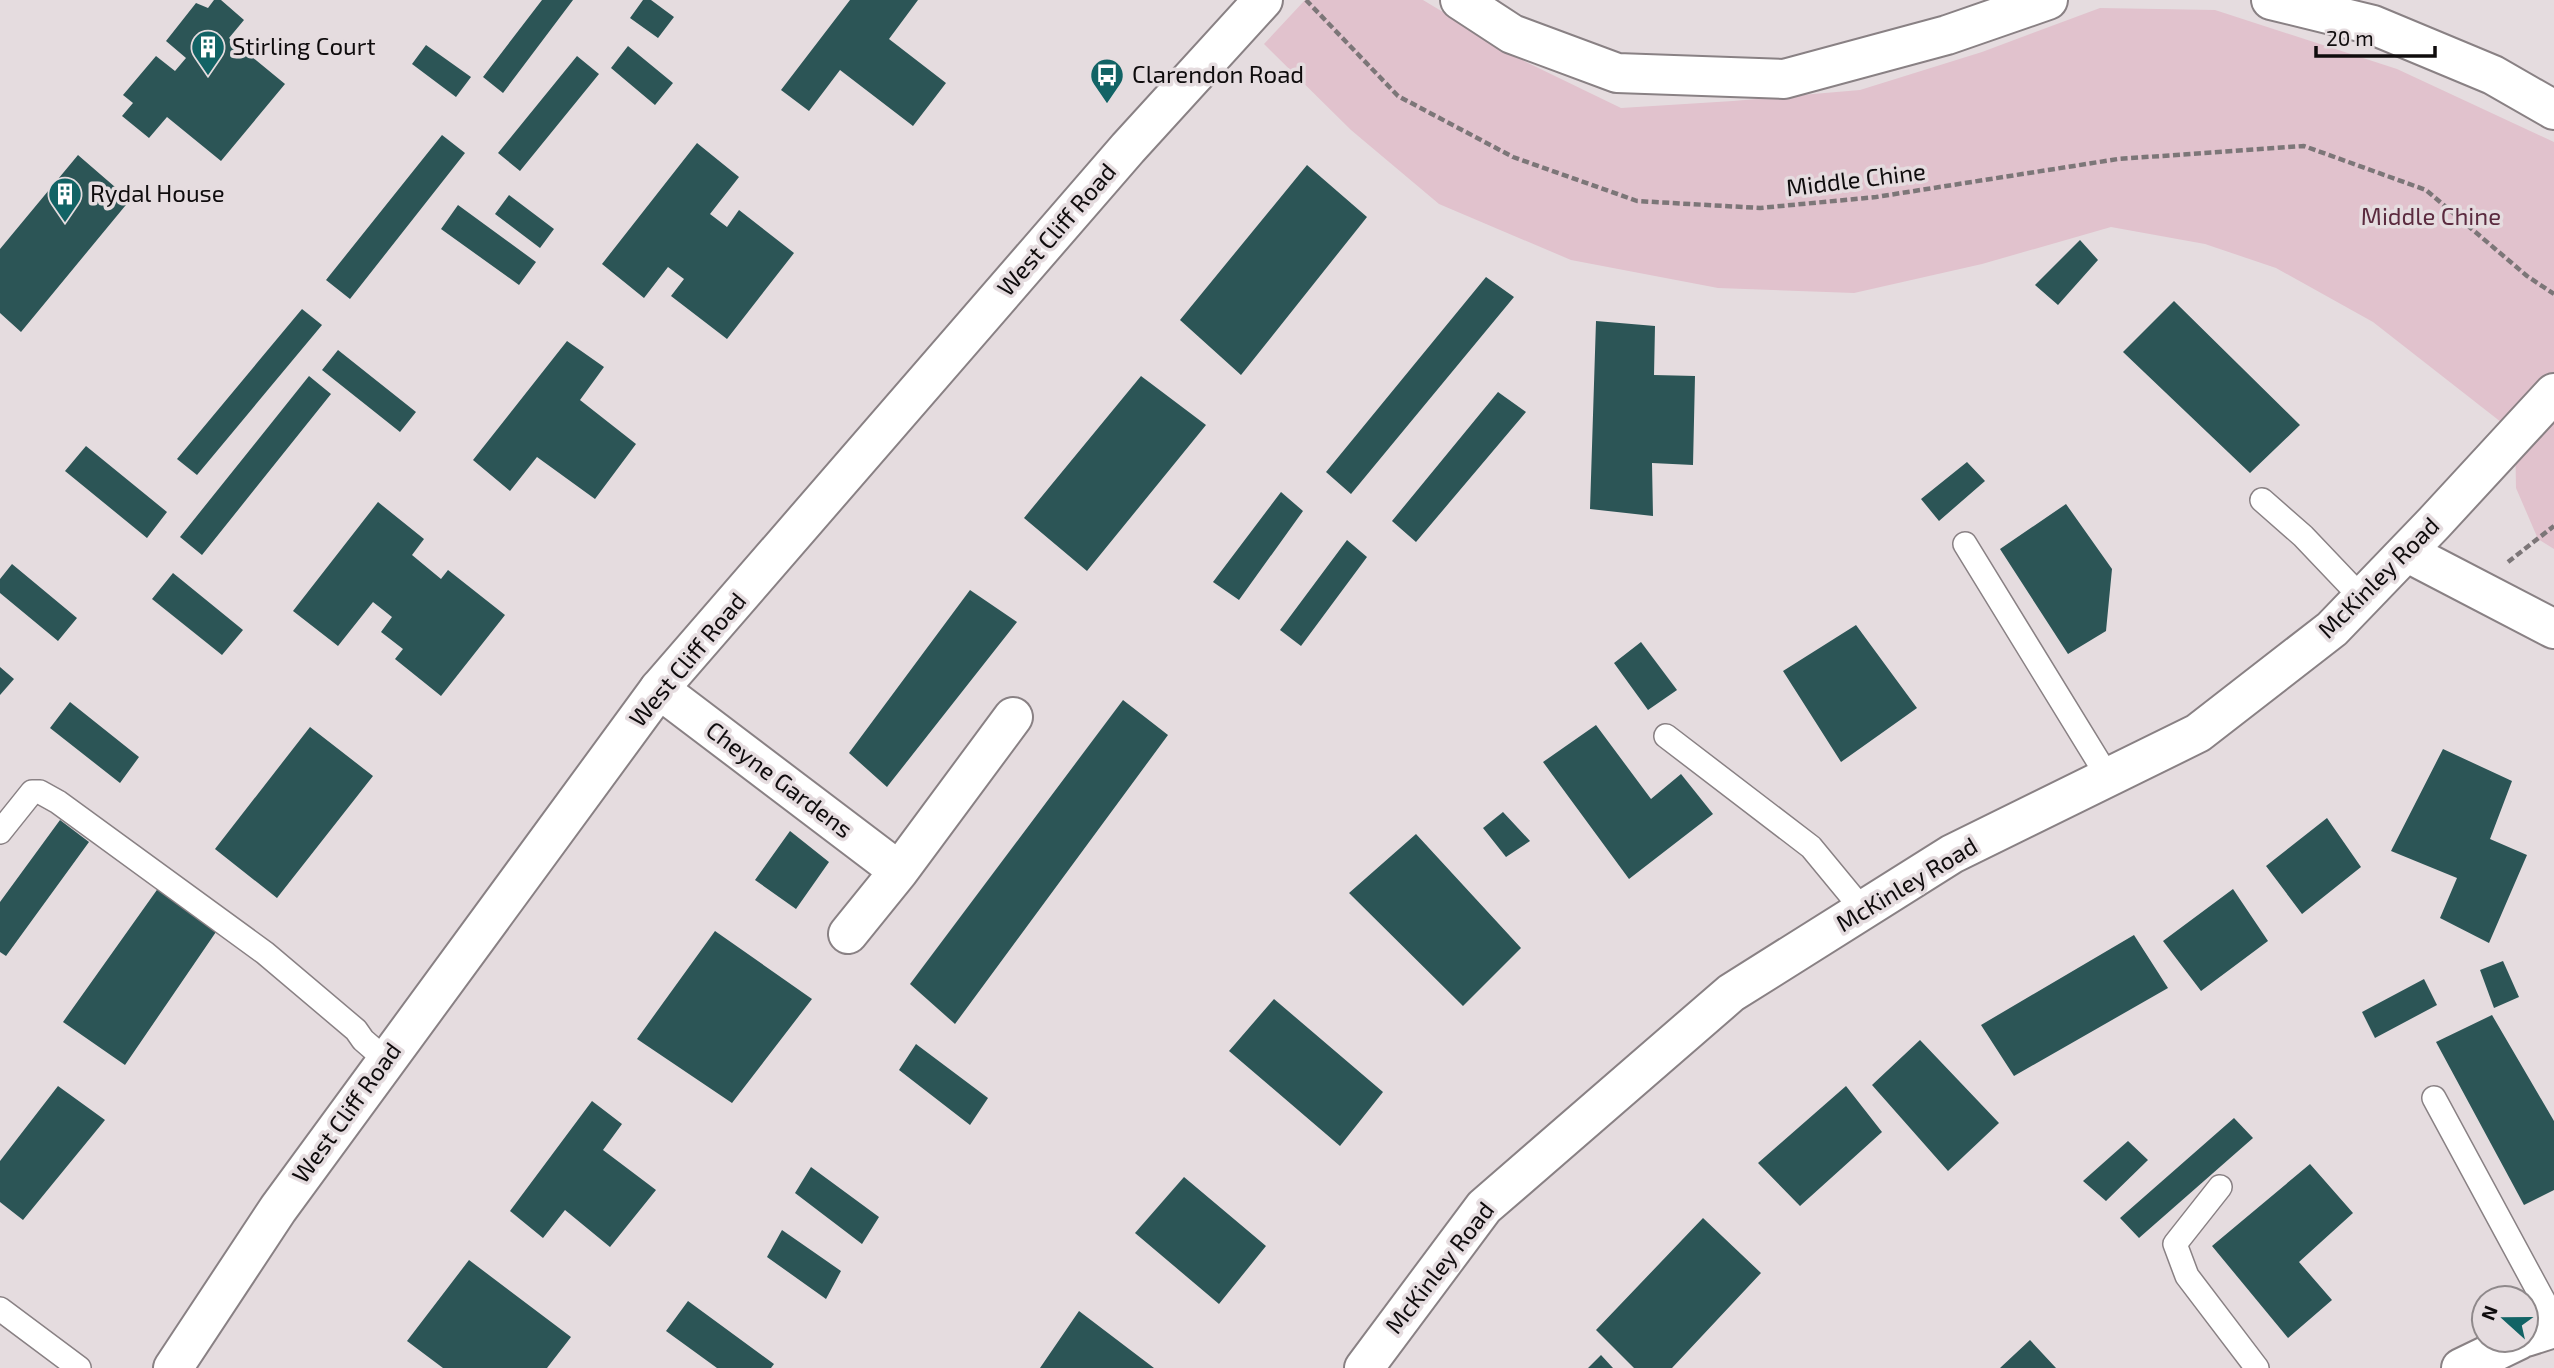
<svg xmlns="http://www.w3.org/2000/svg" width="2554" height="1368" viewBox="0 0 2554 1368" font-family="'Exo 2',sans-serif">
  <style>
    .green { fill: #e1c2cd }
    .building { fill: #2c5556 }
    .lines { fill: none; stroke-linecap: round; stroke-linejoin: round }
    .service-casing { stroke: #898184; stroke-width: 26 }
    .minor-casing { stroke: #898184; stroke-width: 42 }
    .tertiary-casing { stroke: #898184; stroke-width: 42 }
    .path { stroke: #7c7678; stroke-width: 4.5; stroke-dasharray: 7 3.5; stroke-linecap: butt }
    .service { stroke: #fff; stroke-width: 23 }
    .minor { stroke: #fff; stroke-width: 38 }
    .tertiary { stroke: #fff; stroke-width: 38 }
    .labels { text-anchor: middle; stroke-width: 7; stroke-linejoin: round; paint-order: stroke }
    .poi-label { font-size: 24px; fill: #0f0c0d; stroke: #e5dcdf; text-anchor: start }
    .street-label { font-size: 24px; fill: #0f0c0d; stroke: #e5dcdf }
    .park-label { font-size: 24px; fill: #5b2b3f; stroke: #e5dcdf }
  </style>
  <rect width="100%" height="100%" fill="#e5dcdf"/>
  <!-- green -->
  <path class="green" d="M 1305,0 L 1423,0 L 1526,62 L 1621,108 L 1733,101 L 1860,90 L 1982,52 L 2100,8 L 2215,10 L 2397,69 L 2554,142 L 2554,549 L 2538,539 L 2516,488 L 2515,433 L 2373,322 L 2276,268 L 2205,244 L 2111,227 L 1982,264 L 1854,293 L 1718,288 L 1571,260 L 1439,204 L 1351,130 L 1264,44 Z"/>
  <!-- building -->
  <path class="building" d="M 214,0 L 221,0 L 244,20 L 229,38 L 285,84 L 221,161 L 167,117 L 149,138 L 122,116 L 133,103 L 123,95 L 156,56 L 175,71 L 186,58 L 166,41 L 196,3 L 208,8 Z
    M 542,0 L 573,0 L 503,93 L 483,77 Z
    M 643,0 L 651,0 L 674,17 L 658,38 L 630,18 Z
    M 850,0 L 918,0 L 889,39 L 946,83 L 913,126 L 840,70 L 809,111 L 781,90 Z
    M 426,45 L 471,77 L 456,97 L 412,64 Z
    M 628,46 L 673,83 L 655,105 L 611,68 Z
    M 577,56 L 599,74 L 520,171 L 498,153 Z
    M 442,135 L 465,153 L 350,299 L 326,280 Z
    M 697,143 L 739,177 L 710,214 L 727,227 L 739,210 L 794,253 L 727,339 L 671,296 L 684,279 L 668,267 L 644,298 L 602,264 Z
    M 78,155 L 130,200 L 21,332 L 0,313 L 0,249 Z
    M 1307,165 L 1367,217 L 1241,375 L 1180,320 Z
    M 509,195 L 554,229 L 540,248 L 495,214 Z
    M 458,205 L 536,262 L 519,285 L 441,229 Z
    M 2080,240 L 2098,260 L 2058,305 L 2035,285 Z
    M 1486,277 L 1514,297 L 1351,494 L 1326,472 Z
    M 2174,301 L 2300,425 L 2250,473 L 2123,352 Z
    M 302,309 L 322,325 L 197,475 L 177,459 Z
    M 1596,321 L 1655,326 L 1654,375 L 1695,376 L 1693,465 L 1652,463 L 1653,516 L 1590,509 Z
    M 567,341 L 604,367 L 580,400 L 636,444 L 595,499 L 537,457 L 510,491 L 473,460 Z
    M 338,350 L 416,412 L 400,432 L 322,370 Z
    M 309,376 L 331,394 L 202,555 L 180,537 Z
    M 1141,376 L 1206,425 L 1087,571 L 1024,518 Z
    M 1498,392 L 1526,412 L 1416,542 L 1392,521 Z
    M 86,446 L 167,512 L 147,538 L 65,471 Z
    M 1967,462 L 1985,481 L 1939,521 L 1921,499 Z
    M 1281,492 L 1303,511 L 1239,600 L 1213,582 Z
    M 378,502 L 424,539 L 412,555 L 441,579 L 448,570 L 505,615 L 441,696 L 395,659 L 403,649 L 381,632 L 392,617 L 373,602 L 338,646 L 293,611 Z
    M 2066,504 L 2112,569 L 2106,631 L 2068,654 L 2000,549 Z
    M 1347,540 L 1367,557 L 1301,646 L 1280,630 Z
    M 12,564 L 77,618 L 58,641 L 0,593 L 0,579 Z
    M 173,573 L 243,630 L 222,655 L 152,599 Z
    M 970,590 L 1017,622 L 887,787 L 849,753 Z
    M 1856,625 L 1917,708 L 1841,762 L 1783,671 Z
    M 1641,642 L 1677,690 L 1648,710 L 1614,663 Z
    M 0,667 L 14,679 L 0,695 Z
    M 1123,700 L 1168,735 L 955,1024 L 910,984 Z
    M 70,702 L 139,757 L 120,783 L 50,728 Z
    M 1596,725 L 1651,799 L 1681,774 L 1713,814 L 1629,879 L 1543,762 Z
    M 310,727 L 373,776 L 277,898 L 215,849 Z
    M 2443,749 L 2512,781 L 2490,839 L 2527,855 L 2489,943 L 2440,918 L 2457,878 L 2391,851 Z
    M 1503,812 L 1530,841 L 1506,857 L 1483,828 Z
    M 2327,818 L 2361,867 L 2302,914 L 2266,866 Z
    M 60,820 L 89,842 L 6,956 L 0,952 L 0,902 Z
    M 790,831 L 829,862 L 796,909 L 755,880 Z
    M 1416,834 L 1521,948 L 1463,1006 L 1349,893 Z
    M 159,887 L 218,929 L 125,1065 L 63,1022 Z
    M 2233,889 L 2268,941 L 2201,991 L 2163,941 Z
    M 715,931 L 812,999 L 732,1103 L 637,1039 Z
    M 2134,935 L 2168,988 L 2014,1076 L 1981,1025 Z
    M 2503,961 L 2519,997 L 2494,1008 L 2480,970 Z
    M 2424,979 L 2437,1005 L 2375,1038 L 2362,1012 Z
    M 1274,999 L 1383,1092 L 1340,1146 L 1229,1051 Z
    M 2492,1015 L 2554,1121 L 2554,1190 L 2524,1205 L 2436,1042 Z
    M 1920,1040 L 1999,1123 L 1948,1171 L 1872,1085 Z
    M 916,1044 L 988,1098 L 970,1125 L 899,1070 Z
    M 58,1086 L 105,1120 L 23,1220 L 0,1202 L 0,1161 Z
    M 1846,1086 L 1882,1132 L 1800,1206 L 1758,1163 Z
    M 592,1101 L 622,1124 L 603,1150 L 656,1190 L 610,1247 L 565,1210 L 543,1238 L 510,1211 Z
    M 2234,1118 L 2253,1138 L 2139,1238 L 2120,1218 Z
    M 2128,1141 L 2148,1160 L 2106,1201 L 2083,1181 Z
    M 2310,1164 L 2353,1213 L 2299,1262 L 2332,1300 L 2288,1338 L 2212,1246 Z
    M 811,1167 L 879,1217 L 862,1244 L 795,1193 Z
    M 1184,1177 L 1266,1246 L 1219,1304 L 1135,1233 Z
    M 1703,1218 L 1761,1273 L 1672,1368 L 1634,1368 L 1596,1330 Z
    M 782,1230 L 841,1271 L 826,1299 L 767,1257 Z
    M 469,1260 L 571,1337 L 547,1368 L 443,1368 L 407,1341 Z
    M 688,1301 L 774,1364 L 771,1368 L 717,1368 L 666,1331 Z
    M 1079,1311 L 1154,1368 L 1040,1368 Z
    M 2030,1340 L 2056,1368 L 2000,1368 Z
    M 1601,1355 L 1613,1368 L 1588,1368 Z"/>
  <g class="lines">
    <!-- service casing -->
    <g class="service-casing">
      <path id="service" d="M 2262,500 L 2303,536 L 2362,598
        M 1965,544 L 2108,777
        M 1666,736 L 1811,847 L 1863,910
        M 0,832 L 32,792 L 40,792 L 58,802 L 265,953 L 356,1030 L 363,1040 L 386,1060
        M 2434,1098 L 2554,1320
        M 2220,1187 L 2175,1244 L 2187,1276 L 2257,1368
        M 0,1309 L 79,1368"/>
    </g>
    <!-- minor casing -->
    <g class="minor-casing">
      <path id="minor" d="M 1460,0 L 1512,34 L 1617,73 L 1784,79 L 1947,35 L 2048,0
        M 2271,0 L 2373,25 L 2493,75 L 2554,110
        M 2406,552 L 2554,629
        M 659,689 L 899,871
        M 848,934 L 899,871 L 1013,717
        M 2526,1337 L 2554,1328
        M 1364,1368 L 1484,1207 L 1731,993 L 1952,854 L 2198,733 L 2332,629 L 2434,523 L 2554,393
        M 2461,1368 L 2519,1340"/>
    </g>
    <!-- tertiary casing -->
    <g class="tertiary-casing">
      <path id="tertiary" d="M 173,1368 L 278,1209 L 659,689 L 1128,148 L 1263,0"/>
    </g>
    <!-- path -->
    <path class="path" d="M 1306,0 L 1398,96 L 1513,157 L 1637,201 L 1760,208 L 1876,197 L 2118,159 L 2304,146 L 2426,190 L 2527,276 L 2554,294
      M 2508,562 L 2554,526"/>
    <!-- service -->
    <use href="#service" class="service"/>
    <!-- minor -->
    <use href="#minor" class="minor"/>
    <!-- tertiary -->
    <use href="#tertiary" class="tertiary"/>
  </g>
  <!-- icons -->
  <defs>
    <g id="building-pin" transform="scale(1.75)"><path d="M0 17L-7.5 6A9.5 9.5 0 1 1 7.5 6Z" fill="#126365" stroke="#e5dcdf"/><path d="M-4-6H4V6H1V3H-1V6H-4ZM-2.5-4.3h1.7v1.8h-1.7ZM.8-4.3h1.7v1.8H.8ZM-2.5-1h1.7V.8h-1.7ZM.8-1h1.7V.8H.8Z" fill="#fff"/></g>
    <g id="bus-pin" transform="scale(1.75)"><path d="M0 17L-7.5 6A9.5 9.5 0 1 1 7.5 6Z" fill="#126365" stroke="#e5dcdf"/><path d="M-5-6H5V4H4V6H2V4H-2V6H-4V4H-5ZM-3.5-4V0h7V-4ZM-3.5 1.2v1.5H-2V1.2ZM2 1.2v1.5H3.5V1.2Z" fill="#fff"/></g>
  </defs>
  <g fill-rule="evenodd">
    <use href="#building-pin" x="208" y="47"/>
    <use href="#bus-pin" x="1107" y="75"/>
    <use href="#building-pin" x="65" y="194"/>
  </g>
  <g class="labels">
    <!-- poi labels -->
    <g class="poi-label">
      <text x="232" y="55">Stirling Court</text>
      <text x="1132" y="83">Clarendon Road</text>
      <text x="90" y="202">Rydal House</text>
    </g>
    <!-- street labels -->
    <g class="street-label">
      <text transform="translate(1856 180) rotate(-7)" y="8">Middle Chine</text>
      <text transform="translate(1057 230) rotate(-49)" y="8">West Cliff Road</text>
      <text transform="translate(2379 578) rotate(-45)" y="8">McKinley Road</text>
      <text transform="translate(688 660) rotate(-50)" y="8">West Cliff Road</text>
      <text transform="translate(779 780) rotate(37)" y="8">Cheyne Gardens</text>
      <text transform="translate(1907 885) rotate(-31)" y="8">McKinley Road</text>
      <text transform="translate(347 1113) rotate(-54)" y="8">West Cliff Road</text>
      <text transform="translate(1440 1268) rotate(-52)" y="8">McKinley Road</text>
    </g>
    <!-- park labels -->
    <g class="park-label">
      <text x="2431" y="225">Middle Chine</text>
    </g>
  </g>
  <!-- north arrow -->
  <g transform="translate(2505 1319) rotate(291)"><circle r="33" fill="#e5dcdf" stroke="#8f898b" stroke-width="2"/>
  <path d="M0-5L12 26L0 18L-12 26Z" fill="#126365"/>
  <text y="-10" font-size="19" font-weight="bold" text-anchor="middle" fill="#0f0c0d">N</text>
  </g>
  <!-- scale -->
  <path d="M2316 46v10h119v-10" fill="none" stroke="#0f0c0d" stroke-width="3.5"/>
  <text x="2326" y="46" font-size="21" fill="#0f0c0d" stroke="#e5dcdf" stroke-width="5" paint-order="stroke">20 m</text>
</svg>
